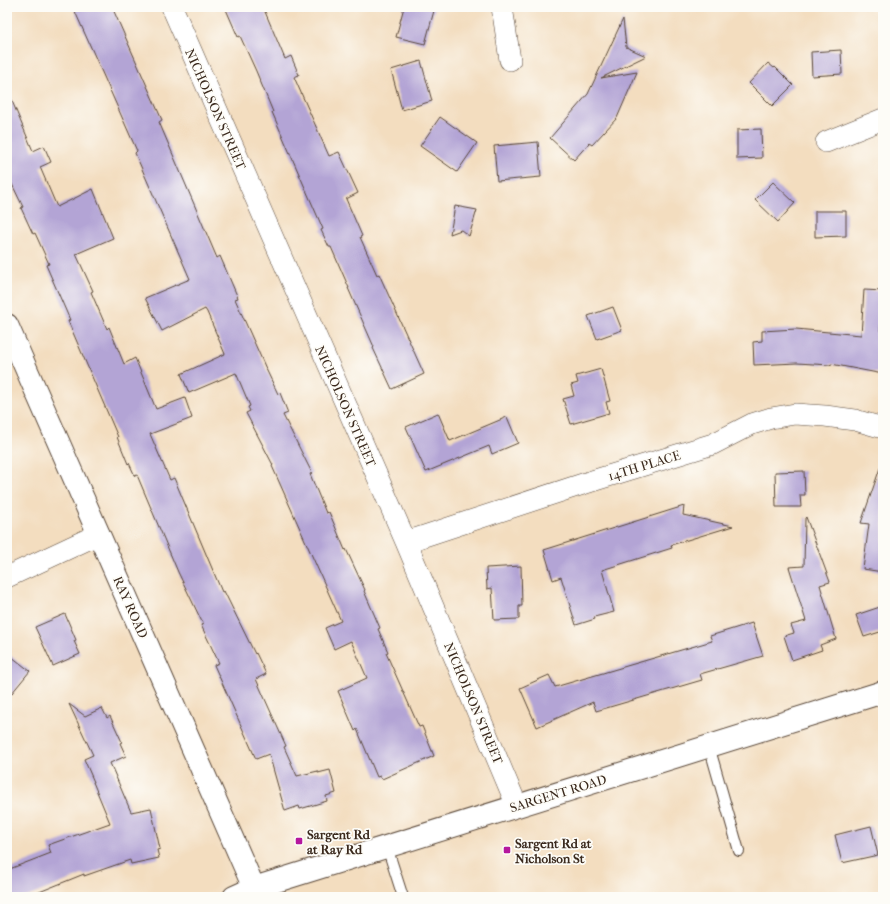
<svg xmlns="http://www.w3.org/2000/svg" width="890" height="904" viewBox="0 0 890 904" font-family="'IM FELL French Canon',serif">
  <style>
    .building { fill: #b3a4d5 }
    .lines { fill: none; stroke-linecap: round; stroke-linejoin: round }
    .lane-casing { stroke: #574536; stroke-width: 12 }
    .street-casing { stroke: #574536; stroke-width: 22 }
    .secondary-casing { stroke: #574536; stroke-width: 24 }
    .lane { stroke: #fff; stroke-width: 10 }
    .street { stroke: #fff; stroke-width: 21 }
    .secondary { stroke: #fff; stroke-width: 22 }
    .poi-dot { fill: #b5179e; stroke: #fdfcf7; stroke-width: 1.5 }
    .labels { text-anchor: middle; stroke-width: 3.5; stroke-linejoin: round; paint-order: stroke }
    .street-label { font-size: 13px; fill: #3b2a1e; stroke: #fdfcf7 }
    .poi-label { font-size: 13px; font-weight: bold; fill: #3b2a1e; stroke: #fdfcf7; text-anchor: start }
  </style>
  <rect width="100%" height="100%" fill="#fdfcf7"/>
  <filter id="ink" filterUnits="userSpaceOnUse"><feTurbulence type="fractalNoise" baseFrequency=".025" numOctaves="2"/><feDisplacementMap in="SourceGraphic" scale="8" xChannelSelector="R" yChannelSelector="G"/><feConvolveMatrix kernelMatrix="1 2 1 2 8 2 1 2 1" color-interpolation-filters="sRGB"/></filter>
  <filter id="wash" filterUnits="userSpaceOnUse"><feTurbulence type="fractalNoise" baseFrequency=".012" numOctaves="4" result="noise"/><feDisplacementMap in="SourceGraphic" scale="16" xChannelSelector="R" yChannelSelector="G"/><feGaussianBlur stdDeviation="0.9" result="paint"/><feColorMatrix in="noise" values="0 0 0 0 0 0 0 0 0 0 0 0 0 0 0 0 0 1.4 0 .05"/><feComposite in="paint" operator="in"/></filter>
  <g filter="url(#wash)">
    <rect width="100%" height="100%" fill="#f3ddbf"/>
    <g id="blocks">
      <!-- building -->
      <path class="building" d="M 73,7 L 112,7 L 162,120 L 159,122 L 217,258 L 220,256 L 238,298 L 235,299 L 267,371 L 278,394 L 280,393 L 288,413 L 283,415 L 312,473 L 310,474 L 326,513 L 329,512 L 345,550 L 346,549 L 365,590 L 364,591 L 380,628 L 378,629 L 388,652 L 386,653 L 419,727 L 422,726 L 434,756 L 382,779 L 380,776 L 377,777 L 357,729 L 355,731 L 338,691 L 367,678 L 351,641 L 334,649 L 325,628 L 341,621 L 272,466 L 273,465 L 246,413 L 250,411 L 248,407 L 250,406 L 236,373 L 189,393 L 181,374 L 225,354 L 207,312 L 205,309 L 162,331 L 145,298 L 190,279 L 135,153 L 137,151 Z
        M 225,7 L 263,7 L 285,59 L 291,56 L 299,75 L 294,77 L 329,156 L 339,152 L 358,193 L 346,199 L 362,236 L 360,237 L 377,275 L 379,274 L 424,374 L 392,389 L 373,348 L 374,347 L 348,288 L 349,288 L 331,247 L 329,247 L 321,230 L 323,229 L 272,112 L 273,112 L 256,71 L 240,36 L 238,37 Z
        M 404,7 L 435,7 L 425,44 L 396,37 Z
        M 623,19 L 626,47 L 646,56 L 601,78 L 637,72 L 617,118 L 592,145 L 589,143 L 574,160 L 550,138 L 588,94 Z
        M 841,50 L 842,74 L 812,76 L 811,52 Z
        M 421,61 L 432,101 L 402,110 L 391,70 Z
        M 768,63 L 774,68 L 775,67 L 793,85 L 772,106 L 749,83 Z
        M 7,89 L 33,151 L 44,146 L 51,162 L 40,167 L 57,207 L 93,189 L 113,238 L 76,254 L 93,291 L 91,292 L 107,329 L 109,327 L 124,364 L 135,358 L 156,409 L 185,398 L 192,418 L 150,434 L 170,480 L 174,478 L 222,592 L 224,591 L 255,654 L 256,653 L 266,674 L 256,679 L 286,746 L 284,747 L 297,776 L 318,771 L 318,773 L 330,770 L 336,793 L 326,796 L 327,801 L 300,809 L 299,806 L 285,811 L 269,754 L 256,759 L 214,665 L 219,663 L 201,625 L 203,624 L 178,572 L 137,475 L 135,476 L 129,463 L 128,464 L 117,437 L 118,437 L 68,321 L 70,320 L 46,265 L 49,264 L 35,233 L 33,234 L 21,208 L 23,207 L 10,180 L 7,182 Z
        M 440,117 L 477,143 L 457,172 L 420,146 Z
        M 761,129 L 762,158 L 737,159 L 737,130 Z
        M 538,142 L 541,177 L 497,181 L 494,146 Z
        M 773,182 L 795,203 L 778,222 L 755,200 Z
        M 455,206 L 477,210 L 469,236 L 461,230 L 450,234 Z
        M 815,211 L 846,211 L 846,236 L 815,237 Z
        M 864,290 L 883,291 L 880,331 L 883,331 L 883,374 L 831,364 L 830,365 L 797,363 L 754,365 L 753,342 L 762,341 L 762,331 L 796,329 L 861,335 Z
        M 613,307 L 622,330 L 597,339 L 588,316 Z
        M 601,369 L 610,401 L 606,402 L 609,413 L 571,424 L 563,399 L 574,396 L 571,385 L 578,383 L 576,376 Z
        M 438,413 L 450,441 L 507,417 L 518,443 L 492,454 L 489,446 L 426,472 L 406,427 Z
        M 880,468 L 883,469 L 883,572 L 863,569 L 869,524 L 861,523 Z
        M 804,471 L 805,495 L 800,495 L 801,507 L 776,507 L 775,472 Z
        M 684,506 L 683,515 L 733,526 L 671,545 L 672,548 L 602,570 L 614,612 L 594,617 L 595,619 L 576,625 L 561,577 L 553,580 L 544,550 Z
        M 806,517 L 830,582 L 820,585 L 836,639 L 820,645 L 822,650 L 792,660 L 784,636 L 794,633 L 791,625 L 806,621 L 789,567 L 804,566 L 805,518 Z
        M 521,566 L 522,606 L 519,606 L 519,619 L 494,620 L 492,588 L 487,589 L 486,568 Z
        M 883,606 L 883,631 L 864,637 L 856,615 Z
        M 65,614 L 76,640 L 74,641 L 80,654 L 53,666 L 35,627 Z
        M 752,623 L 763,656 L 700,674 L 702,680 L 596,711 L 593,702 L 537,727 L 520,688 L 549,675 L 555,687 L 712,641 L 710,636 Z
        M 7,653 L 30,671 L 7,699 Z
        M 69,704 L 85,716 L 102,708 L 107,718 L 110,716 L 122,742 L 120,743 L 126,756 L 110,763 L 131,812 L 151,808 L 160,849 L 157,850 L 159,858 L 131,864 L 130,860 L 84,876 L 84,874 L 27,897 L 7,897 L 7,870 L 51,853 L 48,845 L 110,823 L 93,782 L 94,782 L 84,759 L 93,755 Z
        M 871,826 L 878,855 L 842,863 L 835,835 Z"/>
    </g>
  </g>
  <g filter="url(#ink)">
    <use href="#blocks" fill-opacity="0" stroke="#574536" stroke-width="1"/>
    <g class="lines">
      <!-- lane casing -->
      <g class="lane-casing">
        <path id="lane" d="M 709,746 L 739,851
          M 387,847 L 403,897"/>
      </g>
      <!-- street casing -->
      <g class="street-casing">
        <path id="street" d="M 172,7 L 406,542 L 517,806
          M 502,7 L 510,60
          M 826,142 L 883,119
          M 406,542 L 592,481 L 713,444 L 752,424 L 771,418 L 795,414 L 825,416 L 855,420 L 883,428
          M 7,577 L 99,534"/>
      </g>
      <!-- secondary casing -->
      <g class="secondary-casing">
        <path id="secondary" d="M 7,325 L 254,888
          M 234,897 L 254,888 L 883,692"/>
      </g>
      <!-- lane -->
      <use href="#lane" class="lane"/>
      <!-- street -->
      <use href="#street" class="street"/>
      <!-- secondary -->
      <use href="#secondary" class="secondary"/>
    </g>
  </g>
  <!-- markers -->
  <g class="poi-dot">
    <rect x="295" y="837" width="8" height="8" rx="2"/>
    <rect x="503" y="846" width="8" height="8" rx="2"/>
  </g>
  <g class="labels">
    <!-- street labels -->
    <g class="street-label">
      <text transform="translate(216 109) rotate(66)" y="5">NICHOLSON STREET</text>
      <text transform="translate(346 406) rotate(66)" y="5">NICHOLSON STREET</text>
      <text transform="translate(644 465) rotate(-17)" y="5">14TH PLACE</text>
      <text transform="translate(131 607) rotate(66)" y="5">RAY ROAD</text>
      <text transform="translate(474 703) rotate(67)" y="5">NICHOLSON STREET</text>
      <text transform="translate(558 793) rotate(-17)" y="5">SARGENT ROAD</text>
    </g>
    <!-- poi labels -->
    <g class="poi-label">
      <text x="307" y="839">Sargent Rd<tspan x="307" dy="15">at Ray Rd</tspan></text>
      <text x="515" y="848">Sargent Rd at<tspan x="515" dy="15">Nicholson St</tspan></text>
    </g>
  </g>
  <!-- margin -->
  <rect width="890" height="904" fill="none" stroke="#fdfcf7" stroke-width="24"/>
</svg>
